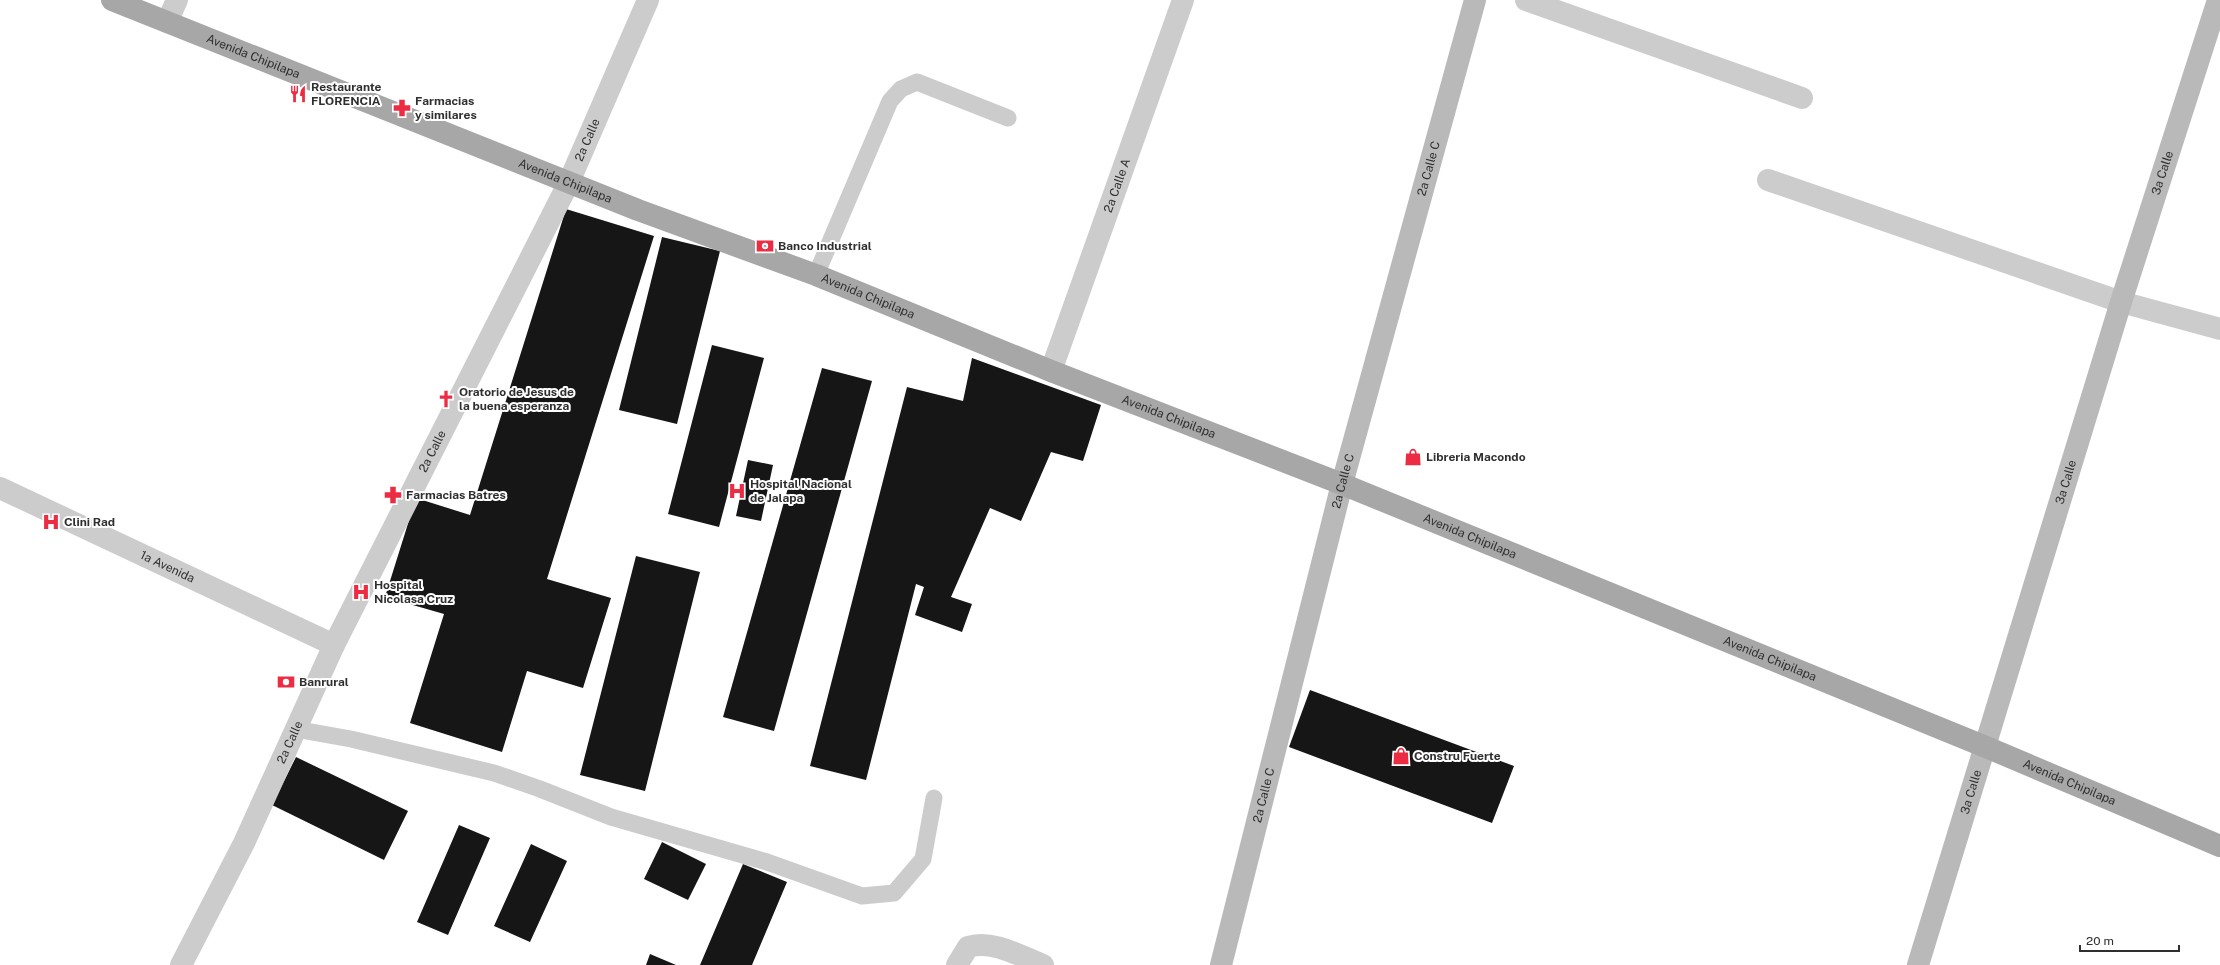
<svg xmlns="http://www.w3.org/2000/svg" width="2220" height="965" viewBox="0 0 2220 965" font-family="'Public Sans',sans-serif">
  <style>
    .building { fill: #161616 }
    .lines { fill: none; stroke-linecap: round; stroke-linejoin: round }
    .lane { stroke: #ccc; stroke-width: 17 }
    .street { stroke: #ccc; stroke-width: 22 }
    .secondary { stroke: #b9b9b9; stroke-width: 22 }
    .primary { stroke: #a7a7a7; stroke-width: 22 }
    .labels { text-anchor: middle; stroke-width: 4; stroke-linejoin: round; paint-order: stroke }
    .street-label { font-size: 12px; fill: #2f2f2f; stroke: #fff }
    .poi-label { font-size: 12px; font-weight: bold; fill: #2f2f2f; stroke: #fff; text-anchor: start }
  </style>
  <rect width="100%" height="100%" fill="#fff"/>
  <!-- building -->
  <path class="building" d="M 566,209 L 654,236 L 547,579 L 611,598 L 583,688 L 527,671 L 502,752 L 410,723 L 444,614 L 385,597 L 416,498 L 470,515 Z
    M 662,237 L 720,251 L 677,424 L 619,410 Z
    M 712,345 L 764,358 L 719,527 L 668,514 Z
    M 972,358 L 1101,405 L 1083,461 L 1051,452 L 1021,521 L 990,508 L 951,597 L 972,604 L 962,632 L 915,615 L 924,587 L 916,584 L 866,780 L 810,766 L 907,387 L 963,401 Z
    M 822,368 L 872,381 L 774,731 L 723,717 Z
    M 748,460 L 773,465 L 761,521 L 736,516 Z
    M 636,556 L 700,572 L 645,791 L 580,775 Z
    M 1310,690 L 1514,766 L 1492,823 L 1289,747 Z
    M 296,757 L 408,811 L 384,860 L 272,805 Z
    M 459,825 L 490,838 L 448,935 L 417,922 Z
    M 662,842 L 706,864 L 688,900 L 644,879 Z
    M 531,844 L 567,861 L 530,942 L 494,926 Z
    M 743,864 L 787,882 L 752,965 L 700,965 Z
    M 650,954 L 676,965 L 646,965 Z"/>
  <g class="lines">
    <!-- lane -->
    <path class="lane" d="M 816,275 L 890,101 L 901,89 L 917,82 L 1008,118
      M 295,729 L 351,739 L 494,773 L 540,789 L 611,817 L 767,862 L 862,896 L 894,893 L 923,859 L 934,798"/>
    <!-- street -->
    <g class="street">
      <path d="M 1526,0 L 1802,98"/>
      <path d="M 167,22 L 177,0"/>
      <path d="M 1768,180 L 2121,302 L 2220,329"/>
      <path id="s1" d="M 1051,371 L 1183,0"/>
      <path id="s2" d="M 0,488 L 334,645"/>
      <path id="s3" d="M 181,965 L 244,843 L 334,645 L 569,182 L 648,0"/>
      <path d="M 957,965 L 968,947 C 992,939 1020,956 1043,965"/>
    </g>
    <!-- secondary -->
    <g class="secondary">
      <path id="s4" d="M 1221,965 L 1342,484 L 1475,0"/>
      <path id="s5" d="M 1918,965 L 2121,302 L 2218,0"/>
    </g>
    <!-- primary -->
    <path class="primary" id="s6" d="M 112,0 L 638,210 L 816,275 L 1051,371 L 1342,484 L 1986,747 L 2220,846"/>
  </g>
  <!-- icons -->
  <defs>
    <g id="restaurant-bare" transform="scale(1.38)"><path d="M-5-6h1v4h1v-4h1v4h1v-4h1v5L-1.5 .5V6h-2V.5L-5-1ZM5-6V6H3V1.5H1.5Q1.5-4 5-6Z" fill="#eb2c43" stroke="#fff" stroke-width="2.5" paint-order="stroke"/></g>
    <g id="pharmacy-bare" transform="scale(1.38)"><path d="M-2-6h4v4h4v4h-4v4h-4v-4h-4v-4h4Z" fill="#eb2c43" stroke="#fff" stroke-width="2.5" paint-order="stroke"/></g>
    <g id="bank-bare" transform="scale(1.38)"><path d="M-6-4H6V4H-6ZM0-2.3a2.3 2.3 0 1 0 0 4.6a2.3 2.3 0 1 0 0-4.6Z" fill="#eb2c43" stroke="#fff" stroke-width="2.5" paint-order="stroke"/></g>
    <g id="church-bare" transform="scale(1.38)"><path d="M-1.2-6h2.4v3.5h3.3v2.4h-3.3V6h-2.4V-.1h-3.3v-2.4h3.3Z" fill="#eb2c43" stroke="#fff" stroke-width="2.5" paint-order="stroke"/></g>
    <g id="shop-bare" transform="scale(1.38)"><path d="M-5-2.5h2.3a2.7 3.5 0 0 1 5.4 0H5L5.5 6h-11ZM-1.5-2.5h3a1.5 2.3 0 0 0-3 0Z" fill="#eb2c43" stroke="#fff" stroke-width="2.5" paint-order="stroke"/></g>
    <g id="hospital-bare" transform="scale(1.38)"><path d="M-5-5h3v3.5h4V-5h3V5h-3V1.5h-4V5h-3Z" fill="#eb2c43" stroke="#fff" stroke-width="2.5" paint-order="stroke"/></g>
  </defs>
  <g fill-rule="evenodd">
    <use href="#restaurant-bare" x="298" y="94"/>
    <use href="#pharmacy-bare" x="402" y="108"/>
    <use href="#bank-bare" x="765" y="246"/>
    <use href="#church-bare" x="446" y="399"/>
    <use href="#shop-bare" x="1413" y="457"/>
    <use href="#hospital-bare" x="737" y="491"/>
    <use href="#pharmacy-bare" x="393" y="495"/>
    <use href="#hospital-bare" x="51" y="522"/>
    <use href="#hospital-bare" x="361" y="592"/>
    <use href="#bank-bare" x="286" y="682"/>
    <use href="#shop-bare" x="1401" y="756"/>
  </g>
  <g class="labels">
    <!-- street labels -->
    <g class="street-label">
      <text dy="4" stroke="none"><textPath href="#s6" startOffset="152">Avenida Chipilapa</textPath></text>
      <text dy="4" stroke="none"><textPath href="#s3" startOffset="920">2a Calle</textPath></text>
      <text dy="4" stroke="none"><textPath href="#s4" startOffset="823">2a Calle C</textPath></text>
      <text dy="4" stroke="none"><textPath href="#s5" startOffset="829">3a Calle</textPath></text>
      <text dy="4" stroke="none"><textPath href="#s6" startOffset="488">Avenida Chipilapa</textPath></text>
      <text dy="4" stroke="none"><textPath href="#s1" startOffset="197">2a Calle A</textPath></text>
      <text dy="4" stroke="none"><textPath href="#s6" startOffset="812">Avenida Chipilapa</textPath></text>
      <text dy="4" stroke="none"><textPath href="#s6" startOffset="1136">Avenida Chipilapa</textPath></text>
      <text dy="4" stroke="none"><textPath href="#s3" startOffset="572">2a Calle</textPath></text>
      <text dy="4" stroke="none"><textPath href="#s4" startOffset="499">2a Calle C</textPath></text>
      <text dy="4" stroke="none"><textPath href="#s5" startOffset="505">3a Calle</textPath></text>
      <text dy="4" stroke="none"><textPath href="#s6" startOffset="1460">Avenida Chipilapa</textPath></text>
      <text dy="4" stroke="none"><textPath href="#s2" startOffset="185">1a Avenida</textPath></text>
      <text dy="4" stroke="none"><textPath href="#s6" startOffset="1784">Avenida Chipilapa</textPath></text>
      <text dy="4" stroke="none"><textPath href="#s3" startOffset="248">2a Calle</textPath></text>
      <text dy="4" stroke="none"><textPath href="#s6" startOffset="2108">Avenida Chipilapa</textPath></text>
      <text dy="4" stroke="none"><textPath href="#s5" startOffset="181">3a Calle</textPath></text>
      <text dy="4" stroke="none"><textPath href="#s4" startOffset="175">2a Calle C</textPath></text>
    </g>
    <!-- poi labels -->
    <g class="poi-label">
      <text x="311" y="91">Restaurante<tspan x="311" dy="14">FLORENCIA</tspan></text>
      <text x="415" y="105">Farmacias<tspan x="415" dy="14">y similares</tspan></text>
      <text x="778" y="250">Banco Industrial</text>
      <text x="459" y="396">Oratorio de Jesus de<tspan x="459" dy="14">la buena esperanza</tspan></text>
      <text x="1426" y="461">Libreria Macondo</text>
      <text x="750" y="488">Hospital Nacional<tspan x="750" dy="14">de Jalapa</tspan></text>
      <text x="406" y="499">Farmacias Batres</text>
      <text x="64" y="526">Clini Rad</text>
      <text x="374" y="589">Hospital<tspan x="374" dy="14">Nicolasa Cruz</tspan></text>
      <text x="299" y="686">Banrural</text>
      <text x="1414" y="760">Constru Fuerte</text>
    </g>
  </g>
  <!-- scale -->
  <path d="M2080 945v6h99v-6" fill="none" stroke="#2f2f2f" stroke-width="2"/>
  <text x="2086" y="945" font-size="12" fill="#2f2f2f" stroke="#ffffff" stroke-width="3" paint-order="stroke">20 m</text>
</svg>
